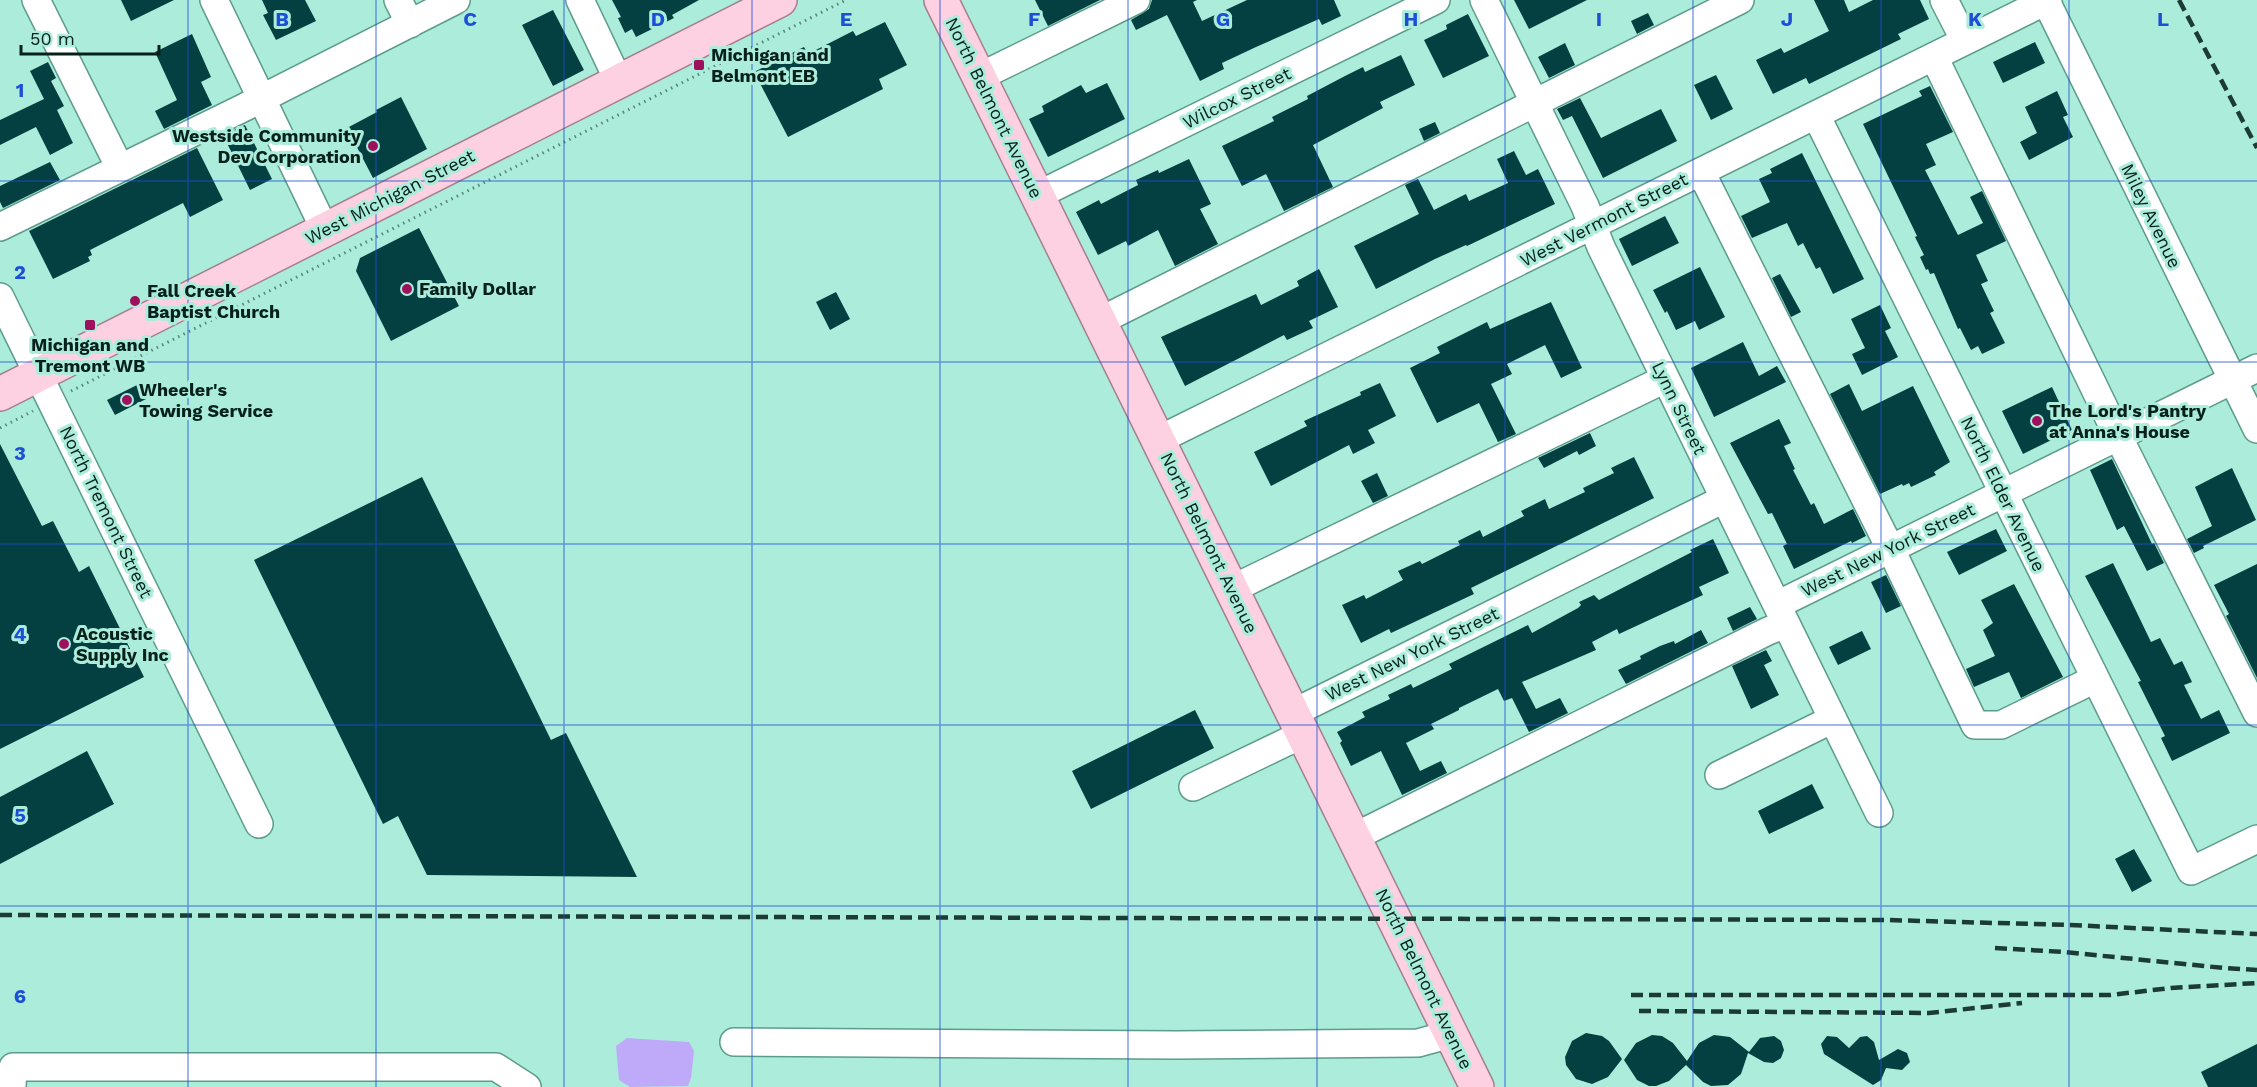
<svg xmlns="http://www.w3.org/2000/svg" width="2257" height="1087" viewBox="0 0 2257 1087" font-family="'Work Sans',sans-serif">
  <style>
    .water { fill: #bfaafa }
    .building { fill: #044041 }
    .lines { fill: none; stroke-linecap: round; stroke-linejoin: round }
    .minor-casing { stroke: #5d9c8c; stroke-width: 30 }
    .major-casing { stroke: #a67f8f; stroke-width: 36 }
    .path { stroke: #59877b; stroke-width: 3; stroke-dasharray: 1.5 4.5; stroke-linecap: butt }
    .minor { stroke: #fff; stroke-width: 27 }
    .major { stroke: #fdd1e1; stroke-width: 33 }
    .rail { stroke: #1b3b33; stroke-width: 4.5; stroke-dasharray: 12 6; stroke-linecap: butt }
    .grid { fill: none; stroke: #1d4ed8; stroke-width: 1.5; stroke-opacity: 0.55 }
    .poi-dot { fill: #9e105c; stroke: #abecda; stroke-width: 2 }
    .labels { text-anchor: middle; stroke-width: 6; stroke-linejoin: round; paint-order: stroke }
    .poi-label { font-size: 18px; font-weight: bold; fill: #06211b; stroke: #abecda; text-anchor: start }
    .street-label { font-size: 18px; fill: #06211b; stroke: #abecda }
    .grid-label { font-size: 20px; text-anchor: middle; font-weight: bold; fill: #1d4ed8; stroke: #abecda; stroke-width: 6; stroke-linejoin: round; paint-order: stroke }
  </style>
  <rect width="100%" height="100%" fill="#abecda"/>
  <!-- water -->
  <path class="water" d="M 627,1038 L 689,1042 L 694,1051 L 691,1078 L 688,1086 L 630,1087 L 619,1080 L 616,1046 Z"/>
  <!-- building -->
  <path class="building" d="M 121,0 L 174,0 L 131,21 Z
    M 262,0 L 305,0 L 316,21 L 276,40 L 263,15 L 268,13 Z
    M 612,0 L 699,0 L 672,15 L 674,18 L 636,37 L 632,29 L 625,33 L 618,18 L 621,17 Z
    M 1035,0 L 1100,0 L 1048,26 Z
    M 1152,0 L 1197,0 L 1193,2 L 1202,21 L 1247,0 L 1334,0 L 1341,16 L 1322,25 L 1319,19 L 1256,47 L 1222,63 L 1224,69 L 1200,81 L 1167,15 L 1136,30 L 1131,20 L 1149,9 Z
    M 1514,0 L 1587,0 L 1529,29 Z
    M 1814,0 L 1844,0 L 1849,12 L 1873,0 L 1920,0 L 1929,19 L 1898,34 L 1901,39 L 1809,84 L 1806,78 L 1773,94 L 1756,60 L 1781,48 L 1784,53 L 1829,31 Z
    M 553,10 L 584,70 L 553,86 L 522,25 Z
    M 1648,13 L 1654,25 L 1637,34 L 1631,21 Z
    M 1468,14 L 1489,56 L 1443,78 L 1424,40 L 1447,29 L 1446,25 Z
    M 885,22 L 907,65 L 879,79 L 883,89 L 788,137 L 754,72 L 804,47 L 808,54 L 853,31 L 856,36 Z
    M 192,34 L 211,77 L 201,82 L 212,105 L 164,129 L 155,111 L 177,100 L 155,52 Z
    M 2035,42 L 2045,63 L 2003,83 L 1993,62 Z
    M 1565,43 L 1575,65 L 1549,78 L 1538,57 Z
    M 1401,55 L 1415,85 L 1380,102 L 1383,108 L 1313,145 L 1333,187 L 1284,211 L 1266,174 L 1242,186 L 1222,146 L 1274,121 L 1272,117 L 1308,99 L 1307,96 L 1345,76 L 1363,67 L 1365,72 Z
    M 48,62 L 56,78 L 51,81 L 64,106 L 57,110 L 73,143 L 50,155 L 36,127 L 0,145 L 0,120 L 44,99 L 30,71 Z
    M 1716,75 L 1733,109 L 1711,120 L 1694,85 Z
    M 1107,83 L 1125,119 L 1048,157 L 1029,119 L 1044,112 L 1042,106 L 1081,85 L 1086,93 Z
    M 1930,86 L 1953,132 L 1926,144 L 1936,165 L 1925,170 L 1958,235 L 1983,223 L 1970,197 L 1982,191 L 2006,241 L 1976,255 L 1988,281 L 1981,284 L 1994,311 L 1990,313 L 2005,343 L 1982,354 L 1978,346 L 1971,350 L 1960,328 L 1958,329 L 1934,273 L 1930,274 L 1928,269 L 1926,270 L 1920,257 L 1924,255 L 1915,237 L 1917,236 L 1863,124 L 1922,96 L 1919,91 Z
    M 2057,91 L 2068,115 L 2063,117 L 2073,137 L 2029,160 L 2020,142 L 2037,133 L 2025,107 Z
    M 401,97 L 427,149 L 373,178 L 347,128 L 377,112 L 376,110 Z
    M 1580,98 L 1601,138 L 1661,109 L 1677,141 L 1603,178 L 1572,116 L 1563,120 L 1557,109 Z
    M 1435,122 L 1440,133 L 1424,141 L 1419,129 Z
    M 245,125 L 272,179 L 250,190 L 223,135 Z
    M 197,148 L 223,200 L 190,217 L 183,203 L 90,250 L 92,255 L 88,257 L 90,261 L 53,279 L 29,231 Z
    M 1514,151 L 1526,175 L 1538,169 L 1555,204 L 1467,246 L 1466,245 L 1435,259 L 1376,289 L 1354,246 L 1419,214 L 1405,185 L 1418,179 L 1434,210 L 1466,194 L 1469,201 L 1508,183 L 1497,159 Z
    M 1802,153 L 1864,279 L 1833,294 L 1820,267 L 1816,269 L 1803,243 L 1798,246 L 1787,223 L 1752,238 L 1741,216 L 1770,202 L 1759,179 L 1772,173 L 1770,169 Z
    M 1189,159 L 1211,204 L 1200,209 L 1218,244 L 1175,266 L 1158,230 L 1128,246 L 1126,241 L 1098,255 L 1076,212 L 1099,200 L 1101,204 L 1138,185 L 1136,180 L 1158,170 L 1159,173 Z
    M 50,162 L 60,180 L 3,208 L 0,202 L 0,186 Z
    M 1665,216 L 1679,243 L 1632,266 L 1619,239 Z
    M 419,228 L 459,306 L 391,341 L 356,271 L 360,258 Z
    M 1700,267 L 1725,317 L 1699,330 L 1695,321 L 1676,330 L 1667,311 L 1665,313 L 1653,290 Z
    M 1319,269 L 1338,307 L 1309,321 L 1313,328 L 1287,340 L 1284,335 L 1185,386 L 1161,337 L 1256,294 L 1261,305 L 1299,286 L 1297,281 Z
    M 1780,274 L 1801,312 L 1791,317 L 1772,278 Z
    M 836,292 L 850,319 L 830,330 L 816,302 Z
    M 1551,302 L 1582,368 L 1561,378 L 1545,345 L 1507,364 L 1512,374 L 1491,384 L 1516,434 L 1498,442 L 1479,403 L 1437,423 L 1410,368 L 1440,353 L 1437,347 L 1487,322 L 1490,329 Z
    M 1880,305 L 1891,328 L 1885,331 L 1898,357 L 1862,375 L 1852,354 L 1865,348 L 1851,319 Z
    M 1743,342 L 1759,376 L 1777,366 L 1786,382 L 1714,417 L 1691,368 Z
    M 1380,383 L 1396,416 L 1368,430 L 1375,443 L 1353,454 L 1349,445 L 1271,486 L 1254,452 L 1307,426 L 1304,421 L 1361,395 L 1360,392 Z
    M 139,384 L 146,399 L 115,415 L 107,400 Z
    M 1849,384 L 1862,411 L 1913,386 L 1950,462 L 1934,472 L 1936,475 L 1911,487 L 1909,483 L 1903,486 L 1902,484 L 1880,494 L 1830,394 Z
    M 2052,387 L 2072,430 L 2023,454 L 2002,411 Z
    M 1779,419 L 1791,443 L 1784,446 L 1795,469 L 1793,470 L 1811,505 L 1814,503 L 1824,524 L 1853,509 L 1866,536 L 1852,543 L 1851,541 L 1794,569 L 1783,546 L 1787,544 L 1772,513 L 1768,514 L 1730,443 Z
    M 1590,433 L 1596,446 L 1579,455 L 1577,451 L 1544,468 L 1538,458 Z
    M 0,444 L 42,526 L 53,521 L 79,572 L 89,566 L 144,677 L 0,749 Z
    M 1634,457 L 1654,498 L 1471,588 L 1474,594 L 1391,633 L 1389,629 L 1361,643 L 1342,605 L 1364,595 L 1366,599 L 1403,580 L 1398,571 L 1420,561 L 1422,564 L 1460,545 L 1458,541 L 1480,530 L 1483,537 L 1524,516 L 1521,511 L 1545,499 L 1549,509 L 1585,492 L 1583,488 L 1614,473 L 1611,468 Z
    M 2112,459 L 2152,544 L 2154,543 L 2164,563 L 2147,571 L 2124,526 L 2117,530 L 2090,470 Z
    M 2232,468 L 2256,520 L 2203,546 L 2204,548 L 2194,553 L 2187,539 L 2212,526 L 2195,487 Z
    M 1377,473 L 1388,496 L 1373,503 L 1361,481 Z
    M 422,477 L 551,740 L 566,733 L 637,877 L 427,875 L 398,816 L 383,824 L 254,560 Z
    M 1996,529 L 2007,551 L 1959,575 L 1947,552 Z
    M 1713,539 L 1729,573 L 1699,587 L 1703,595 L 1619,634 L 1617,629 L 1592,642 L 1596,650 L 1522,682 L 1536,709 L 1560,698 L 1568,713 L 1529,732 L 1512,698 L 1504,701 L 1498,689 L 1459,708 L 1459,710 L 1431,724 L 1434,729 L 1406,743 L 1420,771 L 1441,761 L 1447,773 L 1402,795 L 1381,751 L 1351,766 L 1340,743 L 1342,741 L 1337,732 L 1365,717 L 1362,712 L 1390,699 L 1388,695 L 1411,684 L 1413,688 L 1452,669 L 1449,664 L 1528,625 L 1532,633 L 1578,608 L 1581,605 L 1579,602 L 1594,595 L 1599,600 L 1692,552 L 1690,550 Z
    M 2113,563 L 2151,642 L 2160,638 L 2174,665 L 2182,661 L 2192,682 L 2184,685 L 2201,719 L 2219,710 L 2230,733 L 2172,761 L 2161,738 L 2165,736 L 2138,682 L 2141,681 L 2085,576 Z
    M 2257,564 L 2257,678 L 2226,616 L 2229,614 L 2214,585 Z
    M 1886,575 L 1901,606 L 1886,613 L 1871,582 Z
    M 2014,584 L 2063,677 L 2021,698 L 2009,672 L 1974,687 L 1966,669 L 1995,656 L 1983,630 L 1993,623 L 1981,600 Z
    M 1750,607 L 1757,619 L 1733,631 L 1727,618 Z
    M 1701,630 L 1708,643 L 1626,684 L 1618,670 L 1641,659 L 1640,656 L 1660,646 L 1674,641 L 1675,644 Z
    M 1862,631 L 1871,649 L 1838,665 L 1829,647 Z
    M 1766,650 L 1772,661 L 1764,665 L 1779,695 L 1751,709 L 1732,666 Z
    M 1195,710 L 1214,748 L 1091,809 L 1072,771 Z
    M 87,751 L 114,804 L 0,864 L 0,797 Z
    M 1812,784 L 1824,808 L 1769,834 L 1758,811 Z
    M 2134,849 L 2152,881 L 2132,892 L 2115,859 Z
    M 1586,1033 L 1602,1036 L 1609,1041 L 1622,1059 L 1608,1077 L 1592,1084 L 1576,1079 L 1566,1065 L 1565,1057 L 1572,1041 Z
    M 1652,1035 L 1662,1036 L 1673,1043 L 1687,1061 L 1699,1043 L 1714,1035 L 1730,1037 L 1749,1052 L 1760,1038 L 1774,1036 L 1781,1041 L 1784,1050 L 1781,1058 L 1773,1063 L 1764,1062 L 1748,1053 L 1741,1074 L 1728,1085 L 1711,1086 L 1703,1082 L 1686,1065 L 1669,1081 L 1656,1086 L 1649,1086 L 1637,1080 L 1624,1060 L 1636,1043 Z
    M 1827,1036 L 1837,1037 L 1849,1048 L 1860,1037 L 1867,1036 L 1874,1042 L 1879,1060 L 1898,1049 L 1907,1053 L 1910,1062 L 1902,1070 L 1886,1068 L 1881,1080 L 1873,1085 L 1824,1054 L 1821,1044 Z
    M 2257,1044 L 2257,1087 L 2208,1087 L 2201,1072 Z"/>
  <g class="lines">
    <!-- minor casing -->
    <g class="minor-casing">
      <path id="minor" d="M 36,0 L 120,168
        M 214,0 L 325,230
        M 398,0 L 410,24
        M 580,0 L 619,82
        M 1484,0 L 1585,206 L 1601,247 L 1879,813
        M 1944,0 L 1965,41
        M 2046,1 L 2257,429
        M 1934,57 L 2110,420 L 2257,713
        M 979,77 L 1136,0
        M 1816,115 L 2191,871 L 2257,839
        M 1701,172 L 1897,562 L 1975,725 L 2001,725 L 2095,679
        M 1038,195 L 1436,0
        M 0,227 L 243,108 L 456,0
        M 0,297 L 259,824
        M 1100,321 L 1740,0
        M 1158,440 L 2048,0
        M 1232,589 L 1665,379
        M 1777,605 L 2257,368
        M 1293,713 L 1724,499
        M 1719,775 L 1833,719
        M 1193,787 L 1303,734
        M 1354,837 L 1768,631 L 1786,624
        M 734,1042 L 1176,1045 L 1418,1043 L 1451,1034
        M 12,1087 L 13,1067 L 496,1067 L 527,1087"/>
    </g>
    <!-- major casing -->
    <g class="major-casing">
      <path id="major" d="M 941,0 L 1477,1087
        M 0,394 L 780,0"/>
    </g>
    <!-- path -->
    <path class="path" d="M 71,391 L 846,0
      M 0,428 L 33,411"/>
    <!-- minor -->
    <use href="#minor" class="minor"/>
    <!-- major -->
    <use href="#major" class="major"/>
    <!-- rail -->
    <path class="rail" d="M 2179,0 L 2257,148
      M 0,915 L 1886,920 L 2070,925 L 2257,934
      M 1995,948 L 2064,952 L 2224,968 L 2257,970
      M 1631,995 L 2110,995 L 2171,988 L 2257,983
      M 1639,1011 L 1929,1013 L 2022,1003"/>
  </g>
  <!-- grid -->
  <path class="grid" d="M 188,0 L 188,1087M 376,0 L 376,1087M 564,0 L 564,1087M 752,0 L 752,1087M 940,0 L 940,1087M 1128,0 L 1128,1087M 1317,0 L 1317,1087M 1505,0 L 1505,1087M 1693,0 L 1693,1087M 1881,0 L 1881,1087M 2069,0 L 2069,1087M 0,181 L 2257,181M 0,362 L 2257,362M 0,544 L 2257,544M 0,725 L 2257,725M 0,906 L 2257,906"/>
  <!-- markers -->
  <g class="poi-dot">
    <rect x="693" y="59" width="12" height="12" rx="3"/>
    <circle cx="373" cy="146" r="6"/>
    <circle cx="407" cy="289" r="6"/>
    <circle cx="135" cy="301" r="6"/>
    <rect x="84" y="319" width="12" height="12" rx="3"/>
    <circle cx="127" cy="400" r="6"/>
    <circle cx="2037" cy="421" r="6"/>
    <circle cx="64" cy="644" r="6"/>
  </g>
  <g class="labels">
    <!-- poi labels -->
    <g class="poi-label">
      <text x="711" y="61">Michigan and<tspan x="711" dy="21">Belmont EB</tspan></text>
      <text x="361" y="142" text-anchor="end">Westside Community<tspan x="361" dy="21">Dev Corporation</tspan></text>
      <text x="419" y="295">Family Dollar</text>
      <text x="147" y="297">Fall Creek<tspan x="147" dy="21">Baptist Church</tspan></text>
      <text x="90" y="351" text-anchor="middle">Michigan and<tspan x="90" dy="21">Tremont WB</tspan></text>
      <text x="139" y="396">Wheeler's<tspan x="139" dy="21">Towing Service</tspan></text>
      <text x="2049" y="417">The Lord's Pantry<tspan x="2049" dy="21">at Anna's House</tspan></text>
      <text x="76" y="640">Acoustic<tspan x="76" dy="21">Supply Inc</tspan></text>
    </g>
    <!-- street labels -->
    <g class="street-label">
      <text transform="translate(1237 98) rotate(-26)" y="6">Wilcox Street</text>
      <text transform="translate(994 108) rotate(64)" y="6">North Belmont Avenue</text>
      <text transform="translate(390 197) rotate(-27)" y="6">West Michigan Street</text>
      <text transform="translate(2151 216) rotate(64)" y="6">Miley Avenue</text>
      <text transform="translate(1604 220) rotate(-27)" y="6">West Vermont Street</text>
      <text transform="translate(1679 408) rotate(64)" y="6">Lynn Street</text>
      <text transform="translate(2003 494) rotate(64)" y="6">North Elder Avenue</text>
      <text transform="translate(106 512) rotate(64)" y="6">North Tremont Street</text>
      <text transform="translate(1209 543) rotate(64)" y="6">North Belmont Avenue</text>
      <text transform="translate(1888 550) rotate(-26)" y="6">West New York Street</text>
      <text transform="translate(1412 654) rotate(-26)" y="6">West New York Street</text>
      <text transform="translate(1424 979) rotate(64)" y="6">North Belmont Avenue</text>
    </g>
  </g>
  <g class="grid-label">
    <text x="282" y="26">B</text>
    <text x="470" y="26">C</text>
    <text x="658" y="26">D</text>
    <text x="846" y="26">E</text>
    <text x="1034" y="26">F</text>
    <text x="1223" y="26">G</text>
    <text x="1411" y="26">H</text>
    <text x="1599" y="26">I</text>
    <text x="1787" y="26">J</text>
    <text x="1975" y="26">K</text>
    <text x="2163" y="26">L</text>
    <text x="20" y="97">1</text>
    <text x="20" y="279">2</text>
    <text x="20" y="460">3</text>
    <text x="20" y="641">4</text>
    <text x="20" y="822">5</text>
    <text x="20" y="1003">6</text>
  </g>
  <!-- scale -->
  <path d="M21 45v9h138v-9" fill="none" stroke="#06211b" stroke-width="3"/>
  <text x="30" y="45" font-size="18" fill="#06211b" stroke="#abecda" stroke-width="4.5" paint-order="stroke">50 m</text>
</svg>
